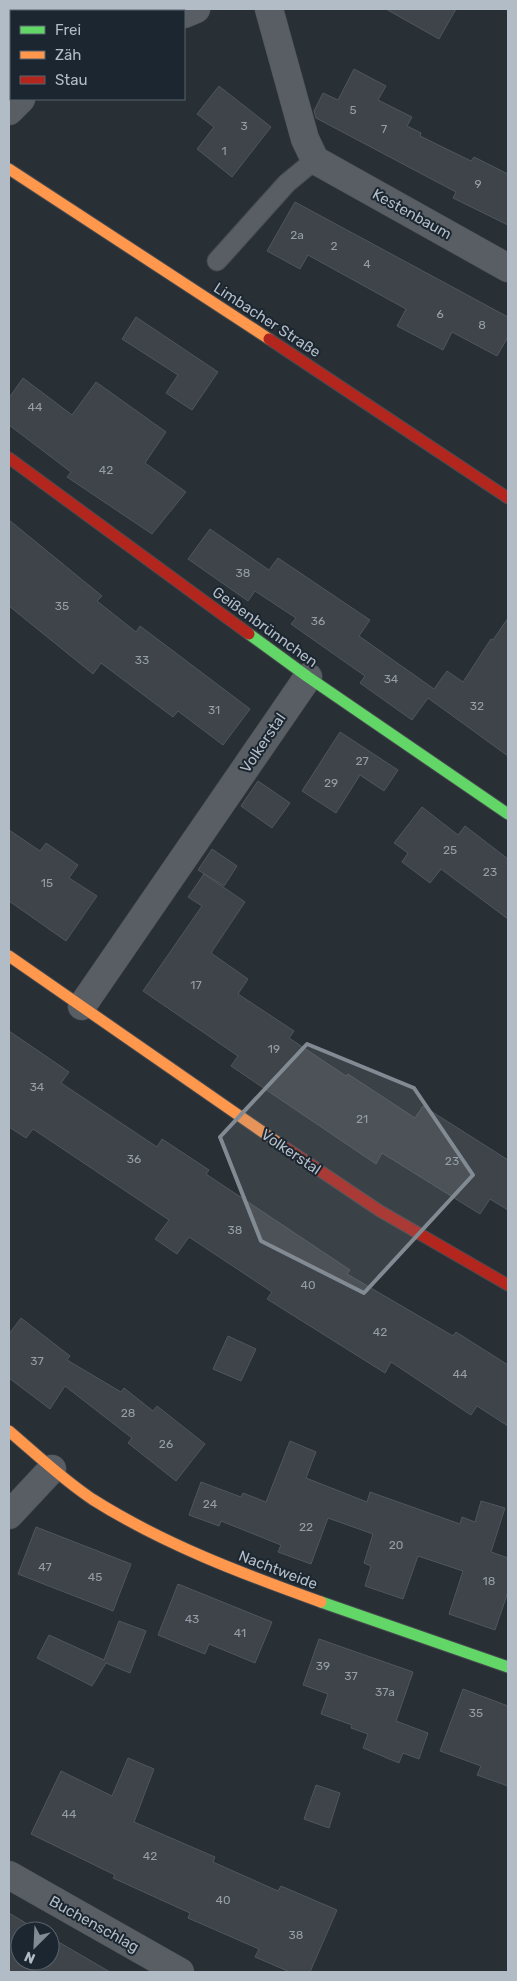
<svg xmlns="http://www.w3.org/2000/svg" width="517" height="1981" viewBox="0 0 517 1981" font-family="Rubik,sans-serif">
  <style>
    .building { fill: #3f444a; stroke: #50565d }
    .lines { fill: none; stroke-linecap: round; stroke-linejoin: round }
    .lane-casing { stroke: #474b50; stroke-width: 21 }
    .street-casing { stroke: #474b50; stroke-width: 29 }
    .fast-casing { stroke: #474b50; stroke-width: 13 }
    .slow-casing { stroke: #474b50; stroke-width: 13 }
    .jam-casing { stroke: #474b50; stroke-width: 13 }
    .lane { stroke: #585e63; stroke-width: 19 }
    .street { stroke: #585e63; stroke-width: 28 }
    .fast { stroke: #63d668; stroke-width: 11 }
    .slow { stroke: #ff974d; stroke-width: 11 }
    .jam { stroke: #b3261e; stroke-width: 11 }
    .marked { fill: #828b93; fill-opacity: 0.2; stroke: #828b93; stroke-width: 4; stroke-linejoin: round }
    .labels { text-anchor: middle; stroke-width: 4; stroke-linejoin: round; paint-order: stroke }
    .number-label { font-size: 12px; fill: #959ea7 }
    .street-label { font-size: 15px; fill: #b2bcc6; stroke: #1c2630 }
  </style>
  <rect width="100%" height="100%" fill="#282f35"/>
  <!-- building -->
  <path class="building" d="M 386,9 L 456,9 L 439,39 Z
    M 354,69 L 386,86 L 378,100 L 412,117 L 407,126 L 421,133 L 420,136 L 471,161 L 474,157 L 508,174 L 508,225 L 453,198 L 456,192 L 316,118 L 314,111 L 323,93 L 338,100 Z
    M 219,86 L 271,127 L 232,177 L 197,149 L 214,127 L 197,114 Z
    M 295,202 L 508,317 L 508,337 L 497,356 L 452,332 L 443,350 L 397,326 L 406,309 L 308,255 L 300,269 L 267,251 Z
    M 136,317 L 218,372 L 192,410 L 166,393 L 178,375 L 122,339 Z
    M 23,378 L 72,415 L 96,382 L 166,432 L 145,463 L 186,492 L 152,534 L 67,477 L 71,472 L 9,425 L 9,398 Z
    M 9,520 L 102,596 L 97,601 L 136,632 L 140,626 L 250,709 L 223,745 L 178,711 L 173,717 L 101,663 L 93,674 L 9,606 Z
    M 210,529 L 269,570 L 278,558 L 370,620 L 359,636 L 434,689 L 447,671 L 463,682 L 491,639 L 493,640 L 508,618 L 508,756 L 428,698 L 412,720 L 360,683 L 365,676 L 291,624 L 296,618 L 255,591 L 248,601 L 188,559 Z
    M 340,732 L 398,770 L 384,791 L 360,775 L 336,813 L 302,791 Z
    M 258,781 L 290,803 L 272,828 L 241,806 Z
    M 422,807 L 458,835 L 465,826 L 508,859 L 508,919 L 441,869 L 430,883 L 402,862 L 408,853 L 394,843 Z
    M 9,830 L 40,851 L 46,843 L 78,865 L 69,878 L 97,896 L 66,941 L 9,901 Z
    M 212,849 L 237,866 L 224,886 L 198,870 Z
    M 204,874 L 245,902 L 211,953 L 248,979 L 238,994 L 294,1031 L 289,1038 L 346,1076 L 348,1074 L 415,1118 L 423,1106 L 508,1160 L 508,1210 L 490,1199 L 480,1214 L 382,1153 L 376,1164 L 231,1066 L 238,1056 L 143,991 L 202,906 L 188,897 Z
    M 9,1031 L 69,1072 L 61,1083 L 157,1147 L 162,1139 L 209,1170 L 206,1174 L 350,1270 L 347,1274 L 453,1336 L 456,1332 L 508,1365 L 508,1426 L 477,1406 L 471,1415 L 391,1362 L 385,1373 L 267,1299 L 272,1292 L 189,1237 L 177,1254 L 155,1239 L 169,1220 L 33,1129 L 26,1138 L 9,1127 Z
    M 21,1318 L 70,1356 L 67,1360 L 121,1392 L 124,1388 L 153,1411 L 157,1406 L 205,1444 L 176,1481 L 128,1443 L 132,1438 L 65,1386 L 50,1409 L 9,1378 L 9,1334 Z
    M 228,1336 L 256,1349 L 241,1381 L 213,1369 Z
    M 290,1441 L 316,1452 L 306,1478 L 367,1502 L 370,1492 L 460,1524 L 462,1517 L 475,1522 L 481,1501 L 505,1508 L 491,1552 L 508,1558 L 508,1592 L 495,1630 L 449,1614 L 463,1571 L 418,1556 L 403,1599 L 365,1586 L 371,1566 L 364,1563 L 373,1534 L 328,1518 L 311,1564 L 278,1552 L 281,1545 L 221,1521 L 219,1526 L 189,1515 L 201,1482 L 241,1497 L 243,1493 L 266,1502 Z
    M 36,1527 L 131,1564 L 113,1611 L 18,1574 Z
    M 178,1584 L 272,1622 L 255,1663 L 209,1644 L 205,1654 L 158,1635 Z
    M 119,1621 L 146,1631 L 130,1673 L 106,1663 L 92,1686 L 37,1658 L 49,1635 L 104,1660 Z
    M 319,1639 L 413,1672 L 396,1721 L 428,1733 L 419,1759 L 403,1753 L 399,1763 L 363,1748 L 368,1734 L 351,1728 L 352,1725 L 321,1714 L 328,1694 L 303,1685 Z
    M 463,1689 L 508,1706 L 508,1786 L 477,1775 L 481,1766 L 440,1751 Z
    M 128,1758 L 154,1769 L 134,1822 L 215,1857 L 213,1862 L 278,1891 L 281,1886 L 337,1910 L 310,1972 L 290,1972 L 255,1957 L 259,1949 L 188,1918 L 190,1913 L 113,1878 L 115,1875 L 31,1834 L 61,1771 L 112,1796 Z
    M 316,1785 L 340,1793 L 329,1828 L 304,1819 Z
    M 9,1913 L 39,1931 L 20,1931 L 20,1961 L 50,1961 L 50,1937 L 110,1972 L 9,1972 Z"/>
  <g class="lines">
    <!-- lane casing -->
    <g class="lane-casing">
      <path id="lane" d="M 35,9 L 36,11
        M 217,261 L 287,183 L 315,160"/>
    </g>
    <!-- street casing -->
    <g class="street-casing">
      <path id="street" d="M 269,9 L 305,139 L 315,160 L 508,268
        M 184,14 L 196,9
        M 9,111 L 21,99
        M 82,1006 L 308,677
        M 9,1515 L 52,1469
        M 9,1875 L 180,1972"/>
    </g>
    <!-- fast casing -->
    <g class="fast-casing">
      <path id="fast" d="M 249,634 L 308,677 L 508,814
        M 321,1602 L 508,1667"/>
    </g>
    <!-- slow casing -->
    <g class="slow-casing">
      <path id="slow" d="M 9,169 L 269,339
        M 9,956 L 280,1144
        M 9,1431 C 36,1454 62,1479 92,1499 C 163,1544 243,1574 321,1602"/>
    </g>
    <!-- jam casing -->
    <g class="jam-casing">
      <path id="jam" d="M 269,339 L 508,498
        M 9,458 L 249,634
        M 280,1144 L 380,1211 L 508,1285"/>
    </g>
    <!-- lane -->
    <use href="#lane" class="lane"/>
    <!-- street -->
    <use href="#street" class="street"/>
    <!-- fast -->
    <use href="#fast" class="fast"/>
    <!-- slow -->
    <use href="#slow" class="slow"/>
    <!-- jam -->
    <use href="#jam" class="jam"/>
  </g>
  <!-- marked area -->
  <path class="marked" d="M 307,1044 L 414,1088 L 473,1175 L 364,1293 L 261,1241 L 220,1137 Z"/>
  <g class="labels">
    <!-- number labels -->
    <g class="number-label">
      <text x="353" y="114">5</text>
      <text x="244" y="130">3</text>
      <text x="384" y="133">7</text>
      <text x="224" y="155">1</text>
      <text x="478" y="188">9</text>
      <text x="297" y="239">2a</text>
      <text x="334" y="250">2</text>
      <text x="367" y="268">4</text>
      <text x="440" y="318">6</text>
      <text x="482" y="329">8</text>
      <text x="35" y="411">44</text>
      <text x="106" y="474">42</text>
      <text x="243" y="577">38</text>
      <text x="62" y="610">35</text>
      <text x="318" y="625">36</text>
      <text x="142" y="664">33</text>
      <text x="391" y="683">34</text>
      <text x="477" y="710">32</text>
      <text x="214" y="714">31</text>
      <text x="362" y="765">27</text>
      <text x="331" y="787">29</text>
      <text x="450" y="854">25</text>
      <text x="490" y="876">23</text>
      <text x="47" y="887">15</text>
      <text x="196" y="989">17</text>
      <text x="274" y="1053">19</text>
      <text x="37" y="1091">34</text>
      <text x="362" y="1123">21</text>
      <text x="134" y="1163">36</text>
      <text x="452" y="1165">23</text>
      <text x="235" y="1234">38</text>
      <text x="308" y="1289">40</text>
      <text x="380" y="1336">42</text>
      <text x="37" y="1365">37</text>
      <text x="460" y="1378">44</text>
      <text x="128" y="1417">28</text>
      <text x="166" y="1448">26</text>
      <text x="210" y="1508">24</text>
      <text x="306" y="1531">22</text>
      <text x="396" y="1549">20</text>
      <text x="45" y="1571">47</text>
      <text x="95" y="1581">45</text>
      <text x="489" y="1585">18</text>
      <text x="192" y="1623">43</text>
      <text x="240" y="1637">41</text>
      <text x="323" y="1670">39</text>
      <text x="351" y="1680">37</text>
      <text x="385" y="1696">37a</text>
      <text x="476" y="1717">35</text>
      <text x="69" y="1818">44</text>
      <text x="150" y="1860">42</text>
      <text x="223" y="1904">40</text>
      <text x="296" y="1939">38</text>
    </g>
    <!-- street labels -->
    <g class="street-label">
      <text transform="translate(412 214) rotate(29)" y="5">Kestenbaum</text>
      <text transform="translate(267 320) rotate(33)" y="5">Limbacher Straße</text>
      <text transform="translate(265 627) rotate(36)" y="5">Geißenbrünnchen</text>
      <text transform="translate(263 743) rotate(-56)" y="5">Volkerstal</text>
      <text transform="translate(291 1152) rotate(34)" y="5">Volkerstal</text>
      <text transform="translate(278 1570) rotate(21)" y="5">Nachtweide</text>
      <text transform="translate(94 1924) rotate(29)" y="5">Buchenschlag</text>
    </g>
  </g>
  <!-- border -->
  <rect width="517" height="1981" fill="none" stroke="#b2bcc6" stroke-width="20"/>
  <!-- legend -->
  <rect x="10" y="10" width="175" height="90" fill="#1c2630" stroke="#58626c"/>
  <rect x="20" y="26" width="25" height="8" fill="#63d668" stroke="#58626c"/>
  <text x="55" y="35" font-size="15" fill="#b2bcc6">Frei</text>
  <rect x="20" y="51" width="25" height="8" fill="#ff974d" stroke="#58626c"/>
  <text x="55" y="60" font-size="15" fill="#b2bcc6">Zäh</text>
  <rect x="20" y="76" width="25" height="8" fill="#b3261e" stroke="#58626c"/>
  <text x="55" y="85" font-size="15" fill="#b2bcc6">Stau</text>
  <!-- north arrow -->
  <g transform="translate(35 1946) rotate(204)"><circle r="24" fill="#1c2630" stroke="#58626c"/>
  <path d="M0-4L9 19L0 12L-9 19Z" fill="#828b93"/>
  <text y="-8" font-size="14" font-weight="bold" text-anchor="middle" fill="#b2bcc6">N</text>
  </g>
</svg>
